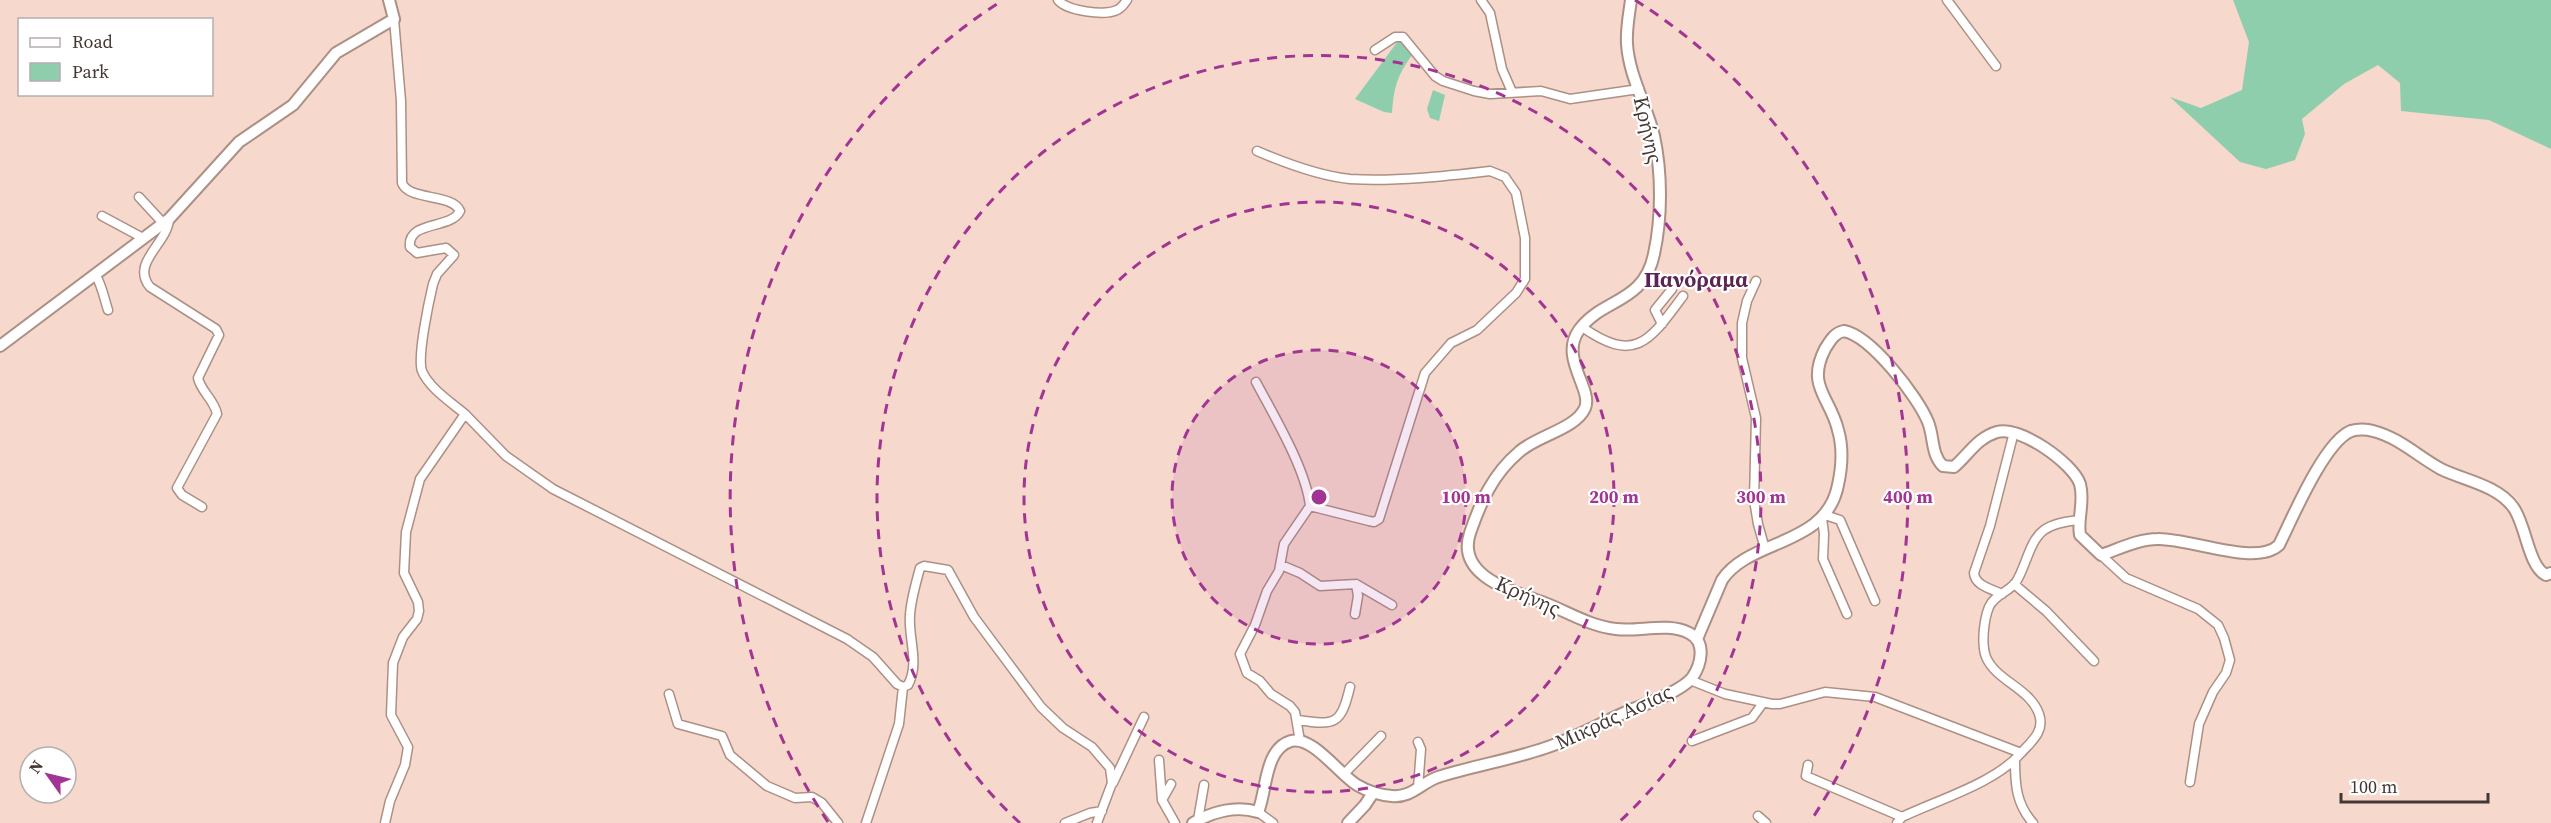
<svg xmlns="http://www.w3.org/2000/svg" width="2551" height="823" viewBox="0 0 2551 823" font-family="'Source Serif 4',serif">
  <style>
    .green { fill: #8ecead }
    .lines { fill: none; stroke-linecap: round; stroke-linejoin: round }
    .minor-casing { stroke: #ac9085; stroke-width: 11 }
    .tertiary-casing { stroke: #ac9085; stroke-width: 14 }
    .minor { stroke: #fff; stroke-width: 8 }
    .tertiary { stroke: #fff; stroke-width: 10 }
    .ring { fill: none; stroke: #a23493; stroke-width: 3; stroke-dasharray: 10 8 }
    .labels { text-anchor: middle; stroke-width: 4.5; stroke-linejoin: round; paint-order: stroke }
    .street-label { font-size: 21px; fill: #443834; stroke: #fff }
    .neighbourhood-label { font-size: 22px; font-weight: bold; fill: #5a2552; stroke: #fff }
    .centre { fill: #a23493; stroke: #fff; stroke-width: 3 }
    .ring-label { font-size: 18px; text-anchor: middle; font-weight: bold; fill: #a23493; stroke: #fff; stroke-width: 4.5; stroke-linejoin: round; paint-order: stroke }
  </style>
  <rect width="100%" height="100%" fill="#f6d8cc"/>
  <!-- green -->
  <path class="green" d="M 2233,0 L 2551,0 L 2551,149 L 2489,120 L 2401,111 L 2400,83 L 2378,65 L 2344,84 L 2302,119 L 2305,134 L 2295,160 L 2266,169 L 2240,162 L 2170,97 L 2201,108 L 2242,90 L 2249,42 Z
    M 1401,37 L 1412,55 C 1397,76 1394,87 1392,113 L 1384,112 L 1355,99 Z
    M 1433,90 L 1445,95 L 1439,121 L 1430,118 L 1427,109 Z"/>
  <g class="lines">
    <!-- minor casing -->
    <g class="minor-casing">
      <path id="minor" d="M 1058,0 C 1067,11 1104,16 1117,10 C 1122,8 1124,4 1127,0
        M 1481,0 L 1490,13 L 1502,69 L 1512,92
        M 1947,0 L 1996,66
        M 1375,50 L 1395,37 L 1403,37 L 1435,76 L 1443,81 L 1474,91 L 1490,94 L 1541,91 L 1570,99 L 1639,89
        M 1257,151 C 1285,163 1319,176 1350,179 C 1394,182 1447,176 1490,171 L 1505,177 L 1516,193 L 1525,238 L 1525,279 L 1516,293 L 1477,330 L 1451,343 L 1425,373 L 1379,519 L 1374,522 L 1369,521 L 1310,506 L 1284,544 L 1279,571 L 1267,591 L 1255,625 L 1240,654 L 1247,673 L 1260,681 L 1271,694 L 1290,706 L 1295,712 L 1300,741
        M 139,197 L 163,223
        M 102,216 L 143,238
        M 169,219 C 168,243 130,263 150,287 L 216,329 L 219,335 L 198,378 C 201,392 214,399 217,414 L 177,488 L 182,495 L 202,507
        M 95,274 C 102,285 104,298 108,310
        M 1756,281 L 1747,301 L 1742,323 L 1742,358 L 1756,418 L 1754,500 L 1758,524 L 1765,549
        M 1662,324 L 1655,310 L 1672,289
        M 1582,327 C 1635,364 1649,342 1683,296
        M 1256,382 C 1274,416 1306,469 1310,506
        M 465,414 L 506,456 L 553,489 L 847,639 L 873,657 L 897,684 L 903,687
        M 1825,515 L 1840,520 L 1875,601
        M 1822,518 L 1824,534 L 1823,559 L 1847,614
        M 2101,555 L 2126,578 L 2198,609 L 2218,625 L 2224,638 L 2230,660 L 2226,673 L 2213,692 L 2199,724 L 2190,782
        M 1281,565 L 1300,573 L 1320,586 L 1356,584 L 1392,605
        M 2014,584 L 2046,611 L 2094,661
        M 2002,594 C 1992,589 1975,586 1974,573 L 1990,526 L 2014,432
        M 1355,614 L 1358,596 L 1356,584
        M 1690,680 L 1725,694 L 1772,704 L 1780,704 L 1825,692 L 1875,697 L 2021,753 C 1995,783 1940,799 1902,817 L 1897,823
        M 669,694 L 678,724 L 722,736 L 730,755 L 767,786 L 795,798 L 812,797 L 822,803 L 838,823
        M 1298,720 C 1336,726 1341,724 1350,687
        M 1692,741 L 1752,718 L 1763,703
        M 2021,753 C 2032,741 2045,731 2039,714 C 2030,688 1996,681 1986,657 C 1981,644 1984,619 1989,607 C 1994,595 2009,592 2016,582 C 2026,567 2029,541 2044,530 C 2054,523 2068,521 2080,520
        M 1159,760 L 1162,800
        M 2015,760 C 2015,784 2016,804 2033,823
        M 1808,765 L 1806,776 L 1902,817
        M 1344,774 L 1381,736
        M 1113,783 L 1144,717
        M 1171,784 L 1162,800 L 1175,823
        M 1418,788 L 1421,749 L 1418,742
        M 1258,812 L 1273,823
        M 1758,816 L 1766,823
        M 1198,820 L 1204,785
        M 385,823 L 390,801 L 405,765 L 408,747 L 391,715 L 393,663 L 403,637 L 417,619 L 419,611 L 418,602 L 404,573 L 406,532 L 420,479 L 465,414 C 452,403 429,388 422,371 C 417,357 429,301 433,284 L 437,274 L 454,255 L 446,248 L 417,253 L 410,247 C 407,220 451,230 460,211 C 452,193 409,201 402,183 L 401,101 L 394,19
        M 866,823 L 899,724 L 903,687 L 908,685 C 920,663 908,638 910,615 C 911,599 916,583 920,568 L 924,566 L 948,570 L 974,617 L 1041,707 L 1063,728 L 1092,747 L 1110,768 L 1112,783 L 1097,823
        M 1065,823 L 1090,813 L 1102,811"/>
    </g>
    <!-- tertiary casing -->
    <g class="tertiary-casing">
      <path id="tertiary" d="M 0,346 L 169,219 L 239,142 L 293,105 L 336,53 L 394,19 L 389,0
        M 1697,639 L 1722,580 C 1750,538 1826,547 1838,485 C 1842,467 1843,447 1838,430 C 1830,397 1806,386 1825,349 C 1830,341 1834,333 1844,331 C 1871,336 1918,397 1928,422 C 1934,436 1931,455 1943,466 L 1954,467 C 1969,454 1977,438 1997,432 C 2019,425 2073,463 2080,484 C 2085,502 2077,518 2080,535 L 2101,555 C 2119,549 2138,539 2158,539 C 2189,538 2256,567 2279,545 C 2292,519 2324,442 2351,431 C 2357,429 2367,429 2373,431 C 2398,437 2419,457 2441,469 C 2463,480 2497,485 2513,507 C 2526,524 2528,566 2546,575 L 2551,573
        M 1193,823 C 1212,812 1236,805 1258,812 C 1267,791 1264,749 1291,741 C 1312,735 1340,775 1357,785 C 1367,791 1380,795 1392,796 C 1411,798 1421,783 1438,777 C 1473,766 1510,760 1545,748 C 1576,738 1604,721 1633,709 C 1649,703 1681,691 1692,678 C 1701,665 1707,642 1689,633 C 1668,622 1639,632 1616,629 C 1590,626 1570,613 1547,604 C 1517,592 1455,578 1470,533 C 1481,501 1493,474 1519,452 C 1536,436 1576,429 1585,408 C 1593,389 1559,358 1579,330 C 1602,298 1644,304 1654,254 C 1662,217 1662,173 1654,136 C 1647,106 1629,76 1627,44 C 1626,29 1629,15 1631,0
        M 1348,823 L 1365,805 L 1373,793"/>
    </g>
    <!-- minor -->
    <use href="#minor" class="minor"/>
    <!-- tertiary -->
    <use href="#tertiary" class="tertiary"/>
  </g>
  <!-- distance rings -->
  <circle cx="1319" cy="497" r="147" fill="#a23493" fill-opacity=".12"/>
  <g class="ring">
    <circle cx="1319" cy="497" r="147"/>
    <circle cx="1319" cy="497" r="295"/>
    <path d="M1020 823A442 442 0 1 1 1618 823"/>
    <path d="M828 822A589 589 0 0 1 1003 0M1635 0A589 589 0 0 1 1810 822"/>
  </g>
  <g class="labels">
    <!-- street labels -->
    <g class="street-label">
      <text transform="translate(1648 130) rotate(77)" y="7">Κρήνης</text>
      <text transform="translate(1528 596) rotate(24)" y="7">Κρήνης</text>
      <text transform="translate(1614 717) rotate(-25)" y="7">Μικράς Ασίας</text>
    </g>
    <!-- neighbourhood labels -->
    <g class="neighbourhood-label">
      <text x="1696" y="287">Πανόραμα</text>
    </g>
  </g>
  <circle cx="1319" cy="497" r="9" class="centre"/>
  <g class="ring-label">
    <text x="1466" y="503">100 m</text>
    <text x="1614" y="503">200 m</text>
    <text x="1761" y="503">300 m</text>
    <text x="1908" y="503">400 m</text>
  </g>
  <!-- legend -->
  <rect x="18" y="18" width="195" height="78" fill="#ffffff" stroke="#b4afae" stroke-width="1.5"/>
  <rect x="30" y="38" width="30" height="9" fill="#ffffff" stroke="#b4afae" stroke-width="1.5"/>
  <text x="72" y="48" font-size="18" fill="#443834">Road</text>
  <rect x="30" y="63" width="30" height="18" fill="#8ecead" stroke="#b4afae" stroke-width="1.5"/>
  <text x="72" y="78" font-size="18" fill="#443834">Park</text>
  <!-- north arrow -->
  <g transform="translate(48 775) rotate(304)"><circle r="28" fill="#ffffff" stroke="#b4afae" stroke-width="1.5"/>
  <path d="M0-4.5L10 22L0 15L-10 22Z" fill="#a23493"/>
  <text y="-9" font-size="16" font-weight="bold" text-anchor="middle" fill="#443834">N</text>
  </g>
  <!-- scale -->
  <path d="M2341 793v9h147v-9" fill="none" stroke="#443834" stroke-width="3"/>
  <text x="2350" y="793" font-size="18" fill="#443834" stroke="#ffffff" stroke-width="4.5" paint-order="stroke">100 m</text>
</svg>
